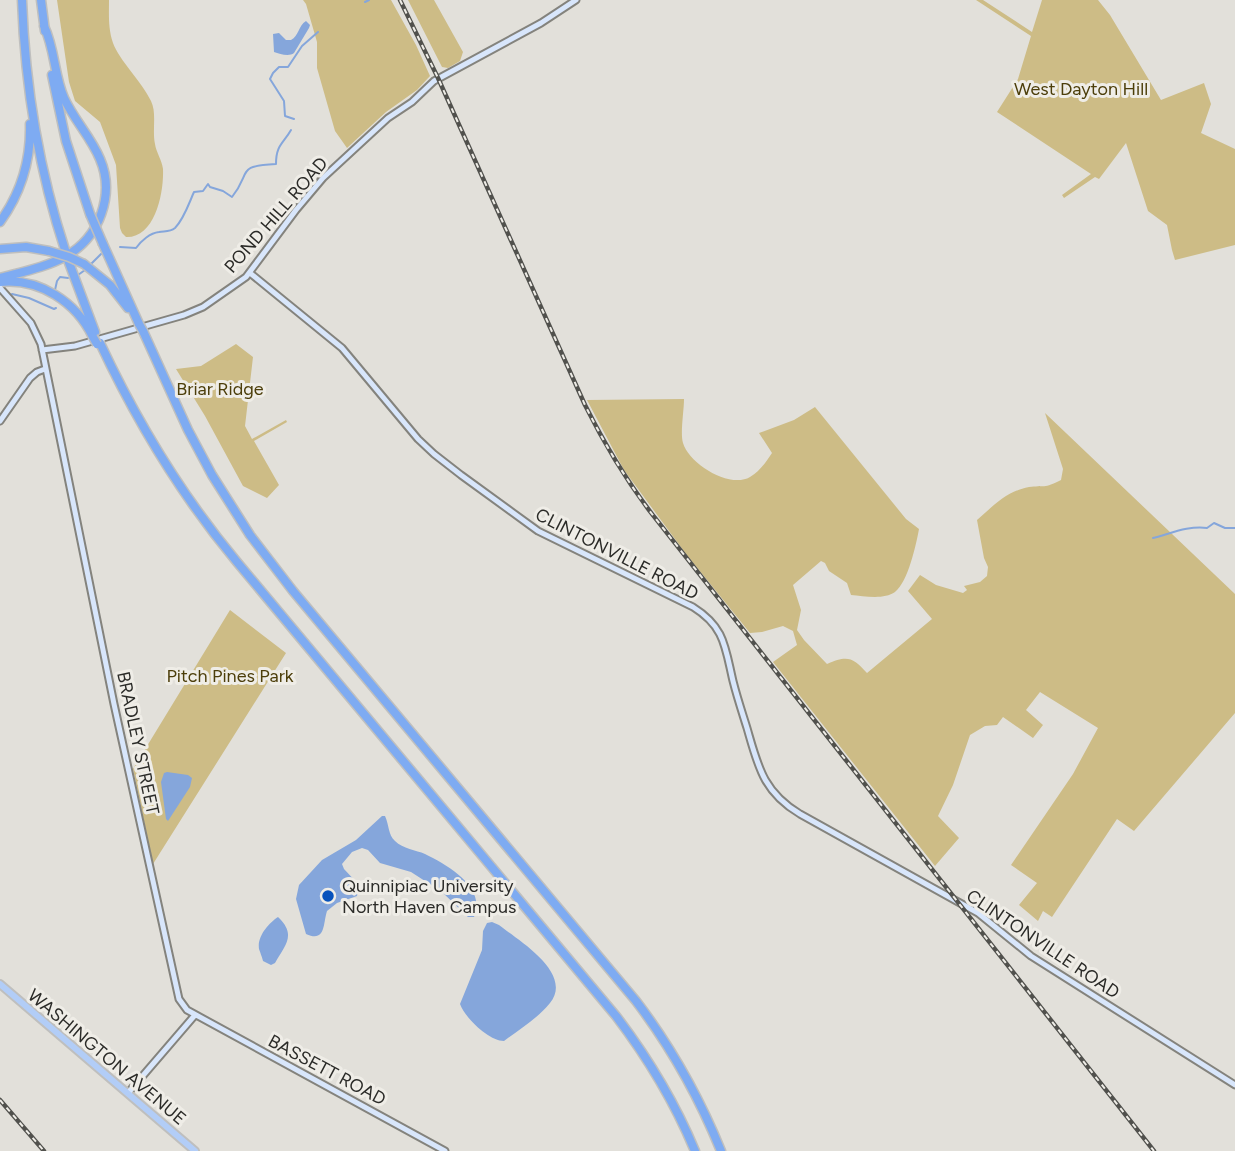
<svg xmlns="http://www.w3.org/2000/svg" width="1235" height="1151" viewBox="0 0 1235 1151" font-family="Figtree,sans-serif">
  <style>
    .green { fill: #cdbc86 }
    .water { fill: #85a6db }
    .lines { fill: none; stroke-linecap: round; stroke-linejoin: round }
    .stream { stroke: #85a6db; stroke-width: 2 }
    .secondary-casing { stroke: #84837d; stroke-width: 9 }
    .primary-casing { stroke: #bfbfbe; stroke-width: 10 }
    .highway-casing { stroke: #bfbfbe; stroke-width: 11 }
    .secondary { stroke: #d8e6fb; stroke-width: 5 }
    .primary { stroke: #b2cdf7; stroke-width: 6 }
    .highway { stroke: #7eabf2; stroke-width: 8 }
    .rail-casing { stroke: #51514d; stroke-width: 4.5 }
    .rail { stroke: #efede7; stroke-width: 2; stroke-dasharray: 5; stroke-linecap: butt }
    .highway-bridge-casing { stroke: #bfbfbe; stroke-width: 11; stroke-linecap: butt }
    .highway-bridge { stroke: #7eabf2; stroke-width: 8 }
    .poi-dot { fill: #0752bc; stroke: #efede7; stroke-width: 2.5 }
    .labels { text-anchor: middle; stroke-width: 6; stroke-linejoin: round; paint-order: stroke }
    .park-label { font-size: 18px; fill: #4c3e0a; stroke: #efede7 }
    .street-label { font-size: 18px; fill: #2b2b28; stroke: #efede7 }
    .poi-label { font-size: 18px; fill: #2b2b28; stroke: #efede7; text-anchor: start }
  </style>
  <rect width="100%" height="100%" fill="#e2e0da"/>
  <!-- green -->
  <path class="green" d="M 57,0 L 109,0 C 109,15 108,28 113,43 C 119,60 142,82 151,101 C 157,113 152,130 155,144 C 156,152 162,160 163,169 C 164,193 155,238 126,237 L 122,233 L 120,228 L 116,165 L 100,122 L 75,101 L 69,82 Z
    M 303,0 L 391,0 L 416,45 L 430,76 L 417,90 L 386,112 L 347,148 L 335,131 L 317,68 L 317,42 L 306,4 Z
    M 408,0 L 434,0 L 463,52 L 460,61 L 448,68 L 442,67 Z
    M 976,0 L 983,0 L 1032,32 L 1042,0 L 1098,0 L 1110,15 L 1161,100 L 1204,83 L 1211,104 L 1201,133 L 1235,149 L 1235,245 L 1175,260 L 1172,250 L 1167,225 L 1148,211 L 1126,143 L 1099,179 L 1095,177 L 1064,198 L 1062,195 L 1091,174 L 997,112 L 1018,79 L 1031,36 Z
    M 236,344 L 253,357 L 245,426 L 252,439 L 286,420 L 287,422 L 254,441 L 279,485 L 267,498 L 243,486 L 205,416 L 176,369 L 201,366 Z
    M 684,399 C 684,411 680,433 683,443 C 689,464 730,489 750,477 C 760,471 766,462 772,453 L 759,433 L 794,420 L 815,407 L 906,519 L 919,529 C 916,545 908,582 895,592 C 884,600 864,596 851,595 L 847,583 L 829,571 L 825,563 L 821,561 L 793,585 L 801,610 L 797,630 L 804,640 L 827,664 C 847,655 853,657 867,673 L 932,619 L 908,591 L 920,575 L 936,585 L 963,593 L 967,590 L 964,586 L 980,582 L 987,576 L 988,567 L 984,558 L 977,520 C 993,506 1007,491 1029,487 C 1044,485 1044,489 1061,480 L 1063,469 L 1045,413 L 1235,594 L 1235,713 L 1134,831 L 1117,819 L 1052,917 L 1043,911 L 1038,921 L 1019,905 L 1037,883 L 1011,865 L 1073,774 L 1098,728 L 1040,692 L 1026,710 L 1043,725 L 1033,738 L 1003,717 L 997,725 L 985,726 L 970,735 L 953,785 L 938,816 L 959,838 L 935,866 L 773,662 L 797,645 L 793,631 L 783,626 L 762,632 L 750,633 L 686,554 L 624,470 L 587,400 Z
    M 230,610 L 286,653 L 153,864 L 133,769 Z"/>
  <!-- water -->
  <path class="water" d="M 306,21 L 310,25 L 309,28 L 294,53 C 289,57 280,54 274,52 L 273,34 L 279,33 L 286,40 L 291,40 C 299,36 298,26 306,21 Z
    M 167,772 L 188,775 L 192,778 L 190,787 L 168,821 L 166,819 L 161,782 L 164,773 Z
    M 382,816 L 385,816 C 389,824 388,835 395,841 C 403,849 416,850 425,854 C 448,865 487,888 474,917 L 468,917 L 442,892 L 411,872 L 380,863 L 368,850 L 362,848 L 352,852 L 342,864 L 344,869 L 359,885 L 357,896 L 337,903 L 327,911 C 323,923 326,943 306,934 L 296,899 L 299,885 L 322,860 L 356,840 Z
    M 278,917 C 297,935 285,945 275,963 L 271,965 L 263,961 C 263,960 259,949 259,949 C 257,936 269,923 278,917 Z
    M 492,922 L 499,925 C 518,940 574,973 550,1003 C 538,1018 520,1029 504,1041 C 489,1041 465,1018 460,1004 L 482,950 L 483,931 L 487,923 Z"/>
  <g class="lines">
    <!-- stream -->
    <path class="stream" d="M 365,2 L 369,0
      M 294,119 L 285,116 L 284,101 L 270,79 L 273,73 L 279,67 L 288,67 L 302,46 L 318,32
      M 120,247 L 136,248 C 141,241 150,233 159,232 C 165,231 170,232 175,228 C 184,219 189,203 194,192 L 203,191 L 208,184 L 210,187 L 223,191 L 232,197 C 252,172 235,166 276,164 C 276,145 283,144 291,130
      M 91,264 L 101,254
      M 78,275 L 85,270
      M 55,290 L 57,281 L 60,277 L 68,278
      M 12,294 L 29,298 L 54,309 L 56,308
      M 1153,538 C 1169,534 1190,525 1207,528 L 1214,523 L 1225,528 L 1235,528"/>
    <!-- secondary casing -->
    <g class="secondary-casing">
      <path id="secondary" d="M 250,273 L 342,348 L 418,439 L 434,454 L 461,475 L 538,531 L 693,607 C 725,627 725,647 733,681 C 737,697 742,712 747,728 C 758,766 763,792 800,814 L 978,913 L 1031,956 L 1235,1085
        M 0,288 L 31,323 L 41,344 L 114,704 L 179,999 L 187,1010 L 445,1151
        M 42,350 L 75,346 L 184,315 L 203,307 L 246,277 L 296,210 L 323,178 L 388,118 L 412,102 L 434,81 L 541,23 L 576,0
        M 0,421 L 30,378 L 37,372 L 45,369
        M 128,1093 L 195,1015"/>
    </g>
    <!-- primary casing -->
    <g class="primary-casing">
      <path id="primary" d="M 0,984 L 195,1151"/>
    </g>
    <!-- highway casing -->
    <g class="highway-casing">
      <path id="highway" d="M 22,0 C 25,86 39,171 66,253
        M 41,0 L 45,31
        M 52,75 L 66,141 L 90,214
        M 0,222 C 21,193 31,160 30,124
        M 103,244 L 139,324
        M 0,249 L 26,247 L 49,251
        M 68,260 L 95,332
        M 84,264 L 110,285 L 128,308
        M 0,278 C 22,272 47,267 66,256 C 100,237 115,194 100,159 C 91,137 74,120 64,98 C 54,75 55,49 44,26
        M 0,282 C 40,278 76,302 93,337
        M 143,331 L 188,430 L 212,475 L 250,535 L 293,591 L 636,1001 C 671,1047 699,1097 721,1151
        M 100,343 C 137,422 181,495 237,562 L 616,1016 C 648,1058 675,1103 695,1151"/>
    </g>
    <!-- secondary -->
    <use href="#secondary" class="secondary"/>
    <!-- primary -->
    <use href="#primary" class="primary"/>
    <!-- highway -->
    <use href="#highway" class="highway"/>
    <!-- rail casing -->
    <g class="rail-casing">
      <path id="rail" d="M 400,0 L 438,78 L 585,405 C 604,443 626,480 652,514 L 1154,1151
        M 0,1100 L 44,1151"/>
    </g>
    <!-- rail -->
    <use href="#rail" class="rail"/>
    <!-- highway-bridge casing -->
    <g class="highway-bridge-casing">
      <path id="highway-bridge" d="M 90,214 L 103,244
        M 49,251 L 69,257 L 84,264
        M 139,324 L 143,331
        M 93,337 L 97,344"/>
    </g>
    <!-- highway-bridge -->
    <use href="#highway-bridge" class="highway-bridge"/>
  </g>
  <!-- markers -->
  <circle class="poi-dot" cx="328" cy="896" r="7"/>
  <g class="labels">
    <!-- park labels -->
    <g class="park-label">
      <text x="1081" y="95">West Dayton Hill</text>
      <text x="220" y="395">Briar Ridge</text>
      <text x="230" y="682">Pitch Pines Park</text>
    </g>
    <!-- street labels -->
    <g class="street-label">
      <text transform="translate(276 215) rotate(-49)" y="6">POND HILL ROAD</text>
      <text transform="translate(617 554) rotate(27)" y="6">CLINTONVILLE ROAD</text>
      <text transform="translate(138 743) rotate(78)" y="6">BRADLEY STREET</text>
      <text transform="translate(1043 944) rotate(34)" y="6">CLINTONVILLE ROAD</text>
      <text transform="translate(107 1057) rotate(40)" y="6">WASHINGTON AVENUE</text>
      <text transform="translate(327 1070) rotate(28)" y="6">BASSETT ROAD</text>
    </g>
    <!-- poi labels -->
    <g class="poi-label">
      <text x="342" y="892">Quinnipiac University<tspan x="342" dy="21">North Haven Campus</tspan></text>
    </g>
  </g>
</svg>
